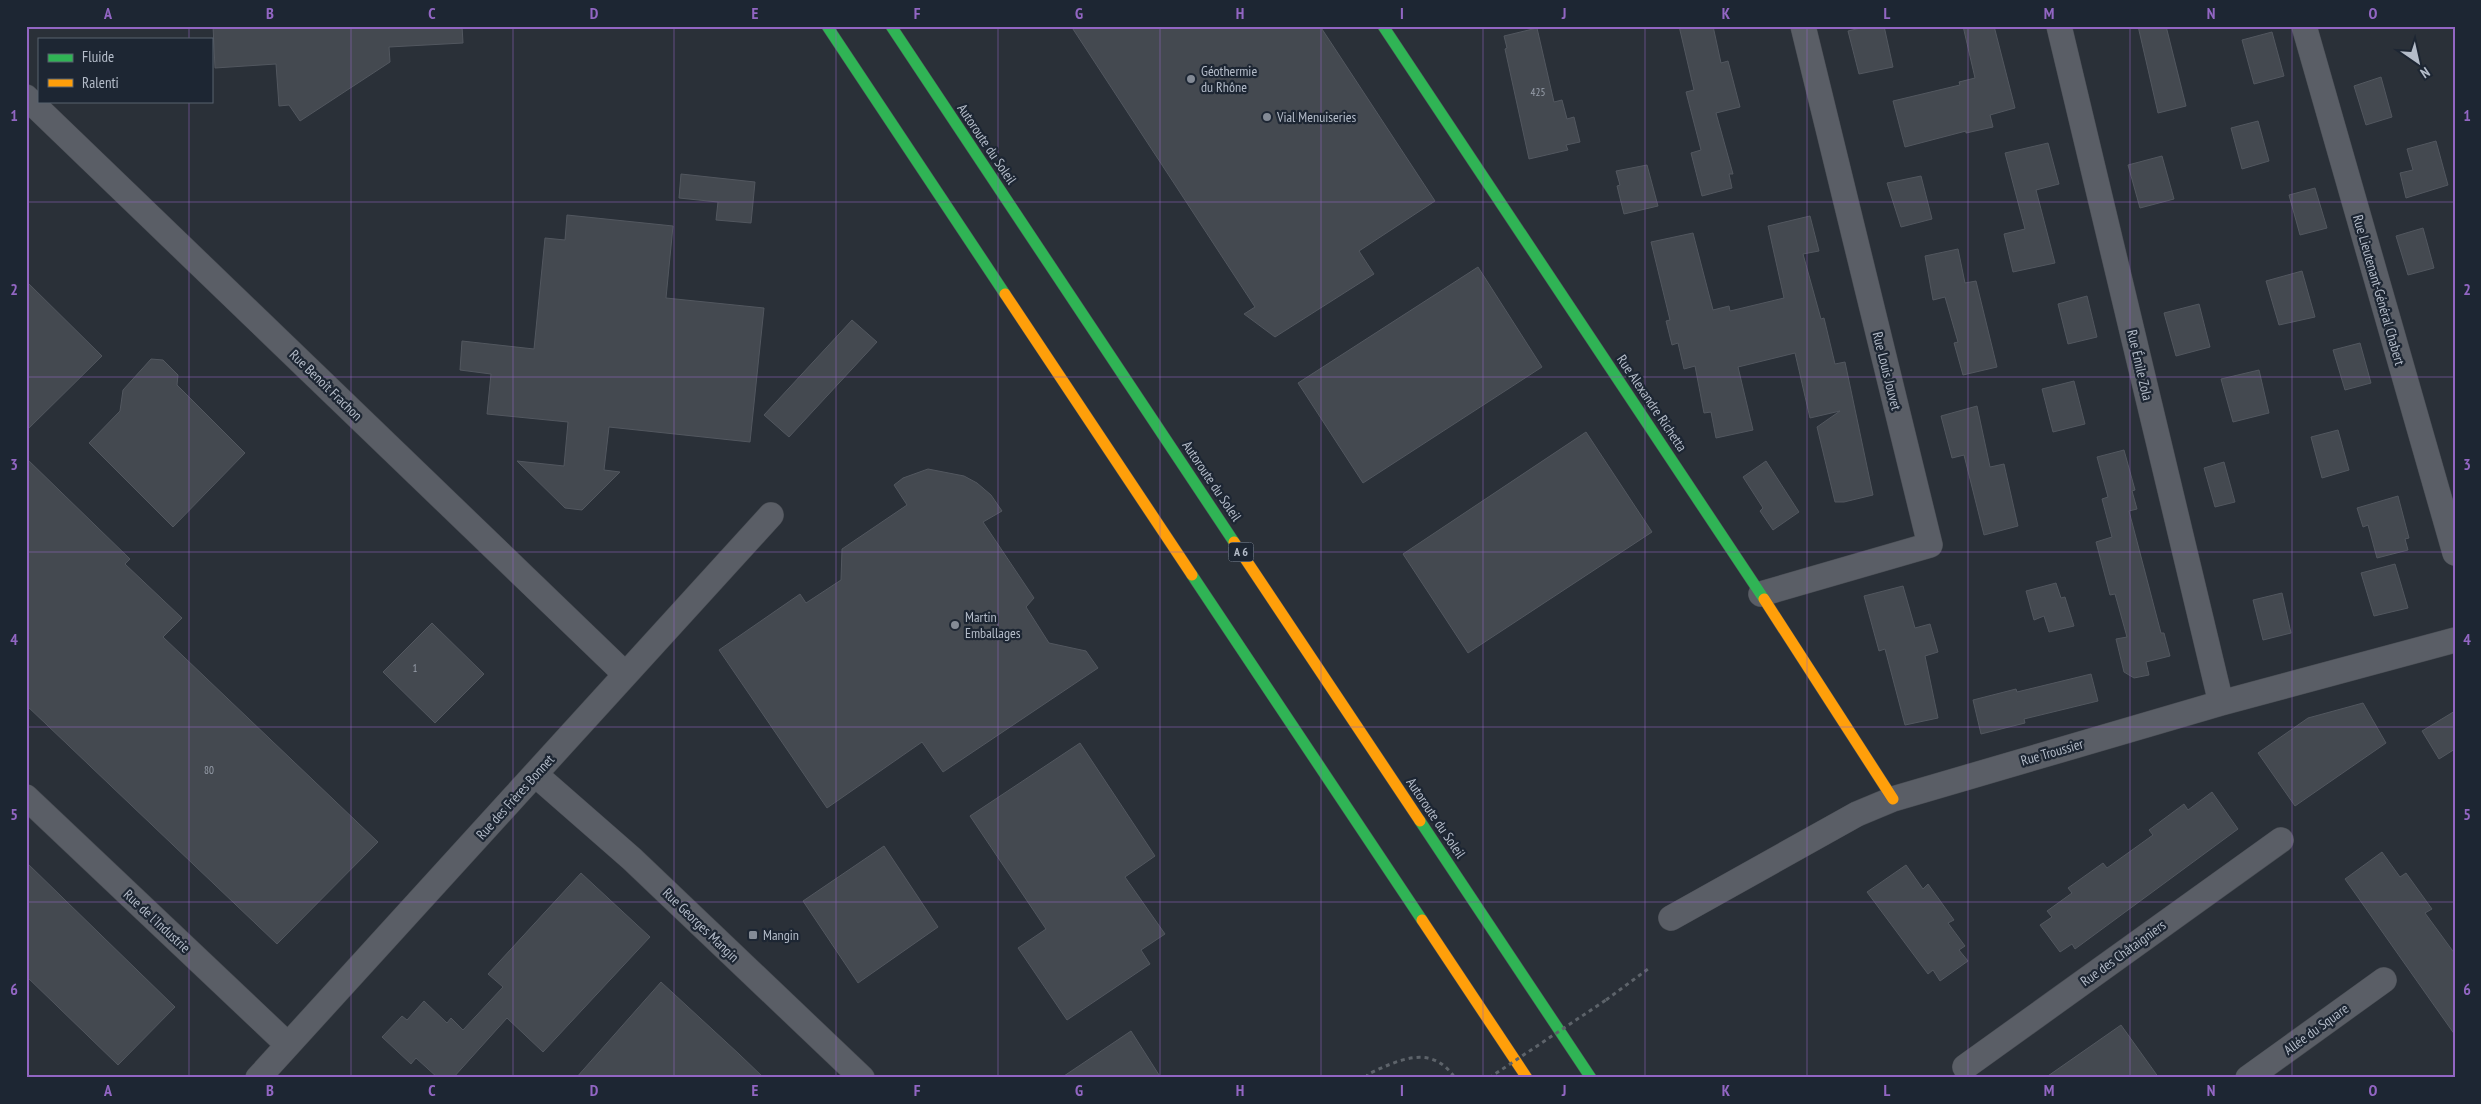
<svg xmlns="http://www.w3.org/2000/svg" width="2481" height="1104" viewBox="0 0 2481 1104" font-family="'PT Sans Narrow',sans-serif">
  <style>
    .building { fill: #444950; stroke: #52575f }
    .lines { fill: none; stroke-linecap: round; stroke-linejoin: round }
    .street-casing { stroke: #484c53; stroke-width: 26 }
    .fast-casing { stroke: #484c53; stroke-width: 12 }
    .slow-casing { stroke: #484c53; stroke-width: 12 }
    .path { stroke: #5d636a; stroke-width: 3; stroke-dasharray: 4 4; stroke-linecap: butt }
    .street { stroke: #5a5e66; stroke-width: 25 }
    .fast { stroke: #30b455; stroke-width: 11 }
    .slow { stroke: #ff9f0a; stroke-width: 11 }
    .path-bridge { stroke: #5d636a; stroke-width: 3; stroke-dasharray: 4 4; stroke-linecap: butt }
    .grid { fill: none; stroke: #9266c3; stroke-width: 1; stroke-opacity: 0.55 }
    .poi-dot { fill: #848b96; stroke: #1d2633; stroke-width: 2 }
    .labels { text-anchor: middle; stroke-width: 4.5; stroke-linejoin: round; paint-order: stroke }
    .number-label { font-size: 11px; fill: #989fab }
    .shield { fill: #1d2633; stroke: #878f9c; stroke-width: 1 }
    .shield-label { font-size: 12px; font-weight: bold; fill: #b4bcc9 }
    .poi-label { font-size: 14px; fill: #b4bcc9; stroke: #1d2633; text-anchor: start }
    .street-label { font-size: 14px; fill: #b4bcc9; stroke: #1d2633 }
    .neatline { fill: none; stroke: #9266c3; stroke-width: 2 }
    .grid-label { font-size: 16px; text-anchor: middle; font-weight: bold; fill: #9266c3 }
  </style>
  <rect width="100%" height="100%" fill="#2a3038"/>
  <!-- building -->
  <path class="building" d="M 213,26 L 462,26 L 463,43 L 389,47 L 390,62 L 300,121 L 289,105 L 279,106 L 276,64 L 215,68 Z
    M 1071,26 L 1320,26 L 1435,201 L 1359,251 L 1374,274 L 1275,337 L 1244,314 L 1255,307 Z
    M 1679,26 L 1713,26 L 1721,63 L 1728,61 L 1740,107 L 1716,113 L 1733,174 L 1729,174 L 1732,188 L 1702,196 L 1691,153 L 1701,150 L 1686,92 L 1694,90 Z
    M 1869,26 L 1884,26 L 1893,67 L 1859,74 L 1848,31 Z
    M 1963,26 L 1994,26 L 2015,108 L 1990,115 L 1993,127 L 1966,133 L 1966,131 L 1905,147 L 1893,101 L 1960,85 L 1959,82 L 1975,78 Z
    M 2138,26 L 2166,26 L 2186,106 L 2158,113 Z
    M 1537,28 L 1554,102 L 1562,100 L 1567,119 L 1574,117 L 1580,142 L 1566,145 L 1568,150 L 1529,159 L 1505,49 L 1507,48 L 1504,36 Z
    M 2272,32 L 2284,76 L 2254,84 L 2242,40 Z
    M 2381,77 L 2392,117 L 2366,125 L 2354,86 Z
    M 2258,121 L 2269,161 L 2242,169 L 2231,128 Z
    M 2436,141 L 2448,185 L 2406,198 L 2400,173 L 2413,170 L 2407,149 Z
    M 2048,143 L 2059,184 L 2036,190 L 2055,263 L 2013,272 L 2004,234 L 2025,229 L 2005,153 Z
    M 2162,156 L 2174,199 L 2140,208 L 2128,165 Z
    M 1647,165 L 1658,206 L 1624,214 L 1617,186 L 1620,185 L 1616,171 Z
    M 681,174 L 755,182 L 751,223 L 716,220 L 718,202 L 679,198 Z
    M 1921,176 L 1932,219 L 1901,227 L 1887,183 Z
    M 2315,188 L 2327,228 L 2300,235 L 2289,195 Z
    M 567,215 L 673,226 L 666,298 L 764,308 L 750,442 L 609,427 L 604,470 L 620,472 L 582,510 L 565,508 L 517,461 L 564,466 L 568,422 L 487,414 L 491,374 L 460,370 L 462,341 L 534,349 L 545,238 L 565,240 Z
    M 1810,216 L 1819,251 L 1803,254 L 1821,319 L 1824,318 L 1835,364 L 1845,362 L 1873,495 L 1844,502 L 1835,502 L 1817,427 L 1840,411 L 1810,418 L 1795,353 L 1738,367 L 1753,430 L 1716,438 L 1711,412 L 1704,413 L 1695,366 L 1684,369 L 1678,343 L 1672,345 L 1666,321 L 1670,320 L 1651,242 L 1693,233 L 1713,310 L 1729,306 L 1730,311 L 1784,298 L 1768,226 Z
    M 2423,228 L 2434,268 L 2408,275 L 2396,236 Z
    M 1958,249 L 1965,283 L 1976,281 L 1997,367 L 1963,375 L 1954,343 L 1958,342 L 1945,297 L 1933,300 L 1925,256 Z
    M 1478,267 L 1542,367 L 1363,483 L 1298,383 Z
    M 2302,271 L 2315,317 L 2279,325 L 2266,281 Z
    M 26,281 L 102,356 L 26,431 Z
    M 2087,296 L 2097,337 L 2068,344 L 2058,304 Z
    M 2199,304 L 2210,347 L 2176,356 L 2164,313 Z
    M 852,320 L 877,342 L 789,437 L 764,415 Z
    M 2360,343 L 2371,383 L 2345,390 L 2333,350 Z
    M 151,359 L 163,360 L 178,375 L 177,385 L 245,453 L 173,527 L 89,443 L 120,411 L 123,390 Z
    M 2259,370 L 2269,413 L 2233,422 L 2221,379 Z
    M 2074,381 L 2085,424 L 2053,432 L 2042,389 Z
    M 1977,406 L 1990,467 L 2004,464 L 2018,526 L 1984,535 L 1964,455 L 1952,458 L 1941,416 Z
    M 2338,430 L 2349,470 L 2322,478 L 2311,437 Z
    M 1586,432 L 1652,532 L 1468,653 L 1403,554 Z
    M 2124,450 L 2135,490 L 2132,491 L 2137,509 L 2129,511 L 2161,633 L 2164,633 L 2170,656 L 2146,662 L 2149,675 L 2134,678 L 2124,672 L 2116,639 L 2127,637 L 2115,594 L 2110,595 L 2096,542 L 2112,537 L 2102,499 L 2108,497 L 2097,457 Z
    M 26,458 L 130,559 L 125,564 L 182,618 L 163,637 L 378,842 L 277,944 L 26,705 Z
    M 1766,461 L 1799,512 L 1773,530 L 1760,511 L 1763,508 L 1743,477 Z
    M 2224,462 L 2235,502 L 2215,507 L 2204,468 Z
    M 928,469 L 964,476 L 977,483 L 991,495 L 1002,511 L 983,522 L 1034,598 L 1026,607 L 1049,643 L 1086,651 L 1098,668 L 943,772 L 922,742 L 827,808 L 719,650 L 800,594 L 806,603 L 841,580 L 842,549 L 907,505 L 894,485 L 903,478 Z
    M 2398,496 L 2409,538 L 2405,539 L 2408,550 L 2377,558 L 2368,525 L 2363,527 L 2357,508 Z
    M 2395,564 L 2408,608 L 2374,616 L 2361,573 Z
    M 2056,583 L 2061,598 L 2065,597 L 2074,626 L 2049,632 L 2044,616 L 2034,620 L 2026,591 Z
    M 1903,586 L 1915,628 L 1930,624 L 1938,652 L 1925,656 L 1938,718 L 1905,725 L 1885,649 L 1879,651 L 1864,596 Z
    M 2282,593 L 2291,633 L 2263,640 L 2253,600 Z
    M 432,623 L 484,674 L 435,723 L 383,672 Z
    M 2091,674 L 2098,701 L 2024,719 L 2025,723 L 1981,734 L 1973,700 L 2016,689 L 2017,692 Z
    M 2363,703 L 2386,743 L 2295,806 L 2258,753 L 2308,718 Z
    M 2455,711 L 2455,749 L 2439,759 L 2422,731 Z
    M 1080,743 L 1155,856 L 1125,877 L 1165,934 L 1141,950 L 1150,964 L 1067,1020 L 1018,948 L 1046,929 L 970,816 Z
    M 2212,792 L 2238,829 L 2075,949 L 2072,944 L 2060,952 L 2040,925 L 2052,917 L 2047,911 L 2072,893 L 2068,888 L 2103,863 L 2107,868 L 2153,835 L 2149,830 L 2184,804 L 2188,810 Z
    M 884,846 L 938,927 L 858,983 L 803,901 Z
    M 2382,852 L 2400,877 L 2406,873 L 2432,909 L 2425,913 L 2455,954 L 2455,1035 L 2345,879 Z
    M 26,862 L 175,1007 L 118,1065 L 26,976 Z
    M 1906,865 L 1923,889 L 1928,884 L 1954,920 L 1948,923 L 1965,946 L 1959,950 L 1968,961 L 1940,981 L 1933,970 L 1928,974 L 1867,892 Z
    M 581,873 L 650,937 L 543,1052 L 507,1018 L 453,1078 L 438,1078 L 416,1058 L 411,1064 L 382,1037 L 402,1016 L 407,1020 L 424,1001 L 447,1023 L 451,1018 L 463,1030 L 503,987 L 488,974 Z
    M 661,982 L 739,1054 L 764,1078 L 576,1078 Z
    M 2121,1025 L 2159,1078 L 2045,1078 Z
    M 1131,1031 L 1161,1078 L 1061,1078 Z"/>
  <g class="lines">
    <!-- street casing -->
    <g class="street-casing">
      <path id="street" d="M 2059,26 L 2221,703
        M 2304,26 L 2455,553
        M 26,97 L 625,674
        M 1761,594 L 1930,545 L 1803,26
        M 536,775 L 632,859 L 862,1078
        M 26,797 L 288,1045
        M 1671,918 L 1857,814 L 1893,799 L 2221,703 L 2455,640
        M 1965,1067 L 2281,840
        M 258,1078 C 430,891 599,702 771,515
        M 2248,1078 L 2384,980"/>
    </g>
    <!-- fast casing -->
    <g class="fast-casing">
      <path id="fast" d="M 827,26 L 1005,294
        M 891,26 L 1234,542
        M 1383,26 L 1764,599
        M 1192,575 L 1422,920
        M 1420,821 L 1591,1078"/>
    </g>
    <!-- slow casing -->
    <g class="slow-casing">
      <path id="slow" d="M 1005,294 L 1192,575
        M 1234,542 L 1420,821
        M 1764,599 L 1893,799
        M 1422,920 L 1527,1078"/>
    </g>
    <!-- path -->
    <path class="path" d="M 1606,1000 L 1648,969
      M 1366,1078 L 1368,1074 C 1399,1060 1431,1043 1455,1078"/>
    <!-- street -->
    <use href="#street" class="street"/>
    <!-- fast -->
    <use href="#fast" class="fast"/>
    <!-- slow -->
    <use href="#slow" class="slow"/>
    <!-- path-bridge -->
    <path class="path-bridge" d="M 1489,1078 L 1606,1000"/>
  </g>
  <!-- grid -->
  <path class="grid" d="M 189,26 L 189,39M 351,26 L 351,1078M 513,26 L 513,1078M 674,26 L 674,1078M 836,26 L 836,1078M 998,26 L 998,1078M 1160,26 L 1160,1078M 1321,26 L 1321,1078M 1483,26 L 1483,1078M 1645,26 L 1645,1078M 1807,26 L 1807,1078M 1968,26 L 1968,1078M 2130,26 L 2130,1078M 2292,26 L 2292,1078M 189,101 L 189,1078M 26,202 L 2455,202M 26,377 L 2455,377M 26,552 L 2455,552M 26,727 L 2455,727M 26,902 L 2455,902"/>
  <!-- markers -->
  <g class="poi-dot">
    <circle cx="1191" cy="79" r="5"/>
    <circle cx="1267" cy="117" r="5"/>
    <circle cx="955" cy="625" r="5"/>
    <rect x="748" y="930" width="10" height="10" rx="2.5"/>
  </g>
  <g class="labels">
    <!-- number labels -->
    <g class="number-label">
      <text x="1538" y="96">425</text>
      <text x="415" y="672">1</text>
      <text x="209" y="774">80</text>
    </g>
    <!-- shield labels -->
    <rect class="shield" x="1228.5" y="542.5" width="25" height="19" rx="4"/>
    <g class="shield-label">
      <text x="1241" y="556">A 6</text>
    </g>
    <!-- poi labels -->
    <g class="poi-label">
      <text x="1201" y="76">Géothermie<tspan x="1201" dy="16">du Rhône</tspan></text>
      <text x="1277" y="122">Vial Menuiseries</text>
      <text x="965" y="622">Martin<tspan x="965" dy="16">Emballages</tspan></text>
      <text x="763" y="940">Mangin</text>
    </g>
    <!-- street labels -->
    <g class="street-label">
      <text transform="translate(987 144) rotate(56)" y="5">Autoroute du Soleil</text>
      <text transform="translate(2379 290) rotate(74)" y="5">Rue Lieutenant-Général Chabert</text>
      <text transform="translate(2140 365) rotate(77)" y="5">Rue Émile Zola</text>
      <text transform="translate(1887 371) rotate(76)" y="5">Rue Louis Jouvet</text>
      <text transform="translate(326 385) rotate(44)" y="5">Rue Benoît Frachon</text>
      <text transform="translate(1652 403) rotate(56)" y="5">Rue Alexandre Richetta</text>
      <text transform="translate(1212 481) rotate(56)" y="5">Autoroute du Soleil</text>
      <text transform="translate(2052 752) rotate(-16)" y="5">Rue Troussier</text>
      <text transform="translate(515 797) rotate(-48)" y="5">Rue des Frères Bonnet</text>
      <text transform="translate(1436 818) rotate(56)" y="5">Autoroute du Soleil</text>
      <text transform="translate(157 921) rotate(43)" y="5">Rue de l'Industrie</text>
      <text transform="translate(701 925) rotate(44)" y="5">Rue Georges Mangin</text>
      <text transform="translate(2123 953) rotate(-36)" y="5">Rue des Châtaigniers</text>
      <text transform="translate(2316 1029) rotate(-36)" y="5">Allée du Square</text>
    </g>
  </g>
  <!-- border -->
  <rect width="2481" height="1104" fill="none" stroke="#1d2633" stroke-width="55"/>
  <!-- legend -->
  <rect x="38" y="38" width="175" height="65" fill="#1d2633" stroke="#59626f"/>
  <rect x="48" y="54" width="25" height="8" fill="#30b455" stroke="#59626f"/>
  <text x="82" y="62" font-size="15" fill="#b4bcc9">Fluide</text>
  <rect x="48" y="79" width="25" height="8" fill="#ff9f0a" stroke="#59626f"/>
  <text x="82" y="88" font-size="15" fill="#b4bcc9">Ralenti</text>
  <!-- north arrow -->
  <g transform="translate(2418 62) rotate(146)" stroke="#1d2633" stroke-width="4" paint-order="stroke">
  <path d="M0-4L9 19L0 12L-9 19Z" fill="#b4bcc9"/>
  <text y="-8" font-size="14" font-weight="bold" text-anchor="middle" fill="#b4bcc9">N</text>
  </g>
  <rect x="28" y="28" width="2426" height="1048" class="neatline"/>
  <g class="grid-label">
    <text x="108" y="19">A</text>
    <text x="270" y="19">B</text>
    <text x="432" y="19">C</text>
    <text x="594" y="19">D</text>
    <text x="755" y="19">E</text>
    <text x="917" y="19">F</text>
    <text x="1079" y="19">G</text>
    <text x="1240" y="19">H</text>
    <text x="1402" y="19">I</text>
    <text x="1564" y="19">J</text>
    <text x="1726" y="19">K</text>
    <text x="1887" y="19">L</text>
    <text x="2049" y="19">M</text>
    <text x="2211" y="19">N</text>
    <text x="2373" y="19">O</text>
    <text x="14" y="121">1</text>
    <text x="2467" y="121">1</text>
    <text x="14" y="295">2</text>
    <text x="2467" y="295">2</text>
    <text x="14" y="470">3</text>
    <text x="2467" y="470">3</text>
    <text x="14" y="645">4</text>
    <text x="2467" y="645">4</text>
    <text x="14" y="820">5</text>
    <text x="2467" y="820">5</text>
    <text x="14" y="995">6</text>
    <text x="2467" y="995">6</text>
    <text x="108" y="1096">A</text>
    <text x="270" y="1096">B</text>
    <text x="432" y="1096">C</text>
    <text x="594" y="1096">D</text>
    <text x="755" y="1096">E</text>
    <text x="917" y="1096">F</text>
    <text x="1079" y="1096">G</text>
    <text x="1240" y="1096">H</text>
    <text x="1402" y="1096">I</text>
    <text x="1564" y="1096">J</text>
    <text x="1726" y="1096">K</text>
    <text x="1887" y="1096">L</text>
    <text x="2049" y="1096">M</text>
    <text x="2211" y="1096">N</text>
    <text x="2373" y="1096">O</text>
  </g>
</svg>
